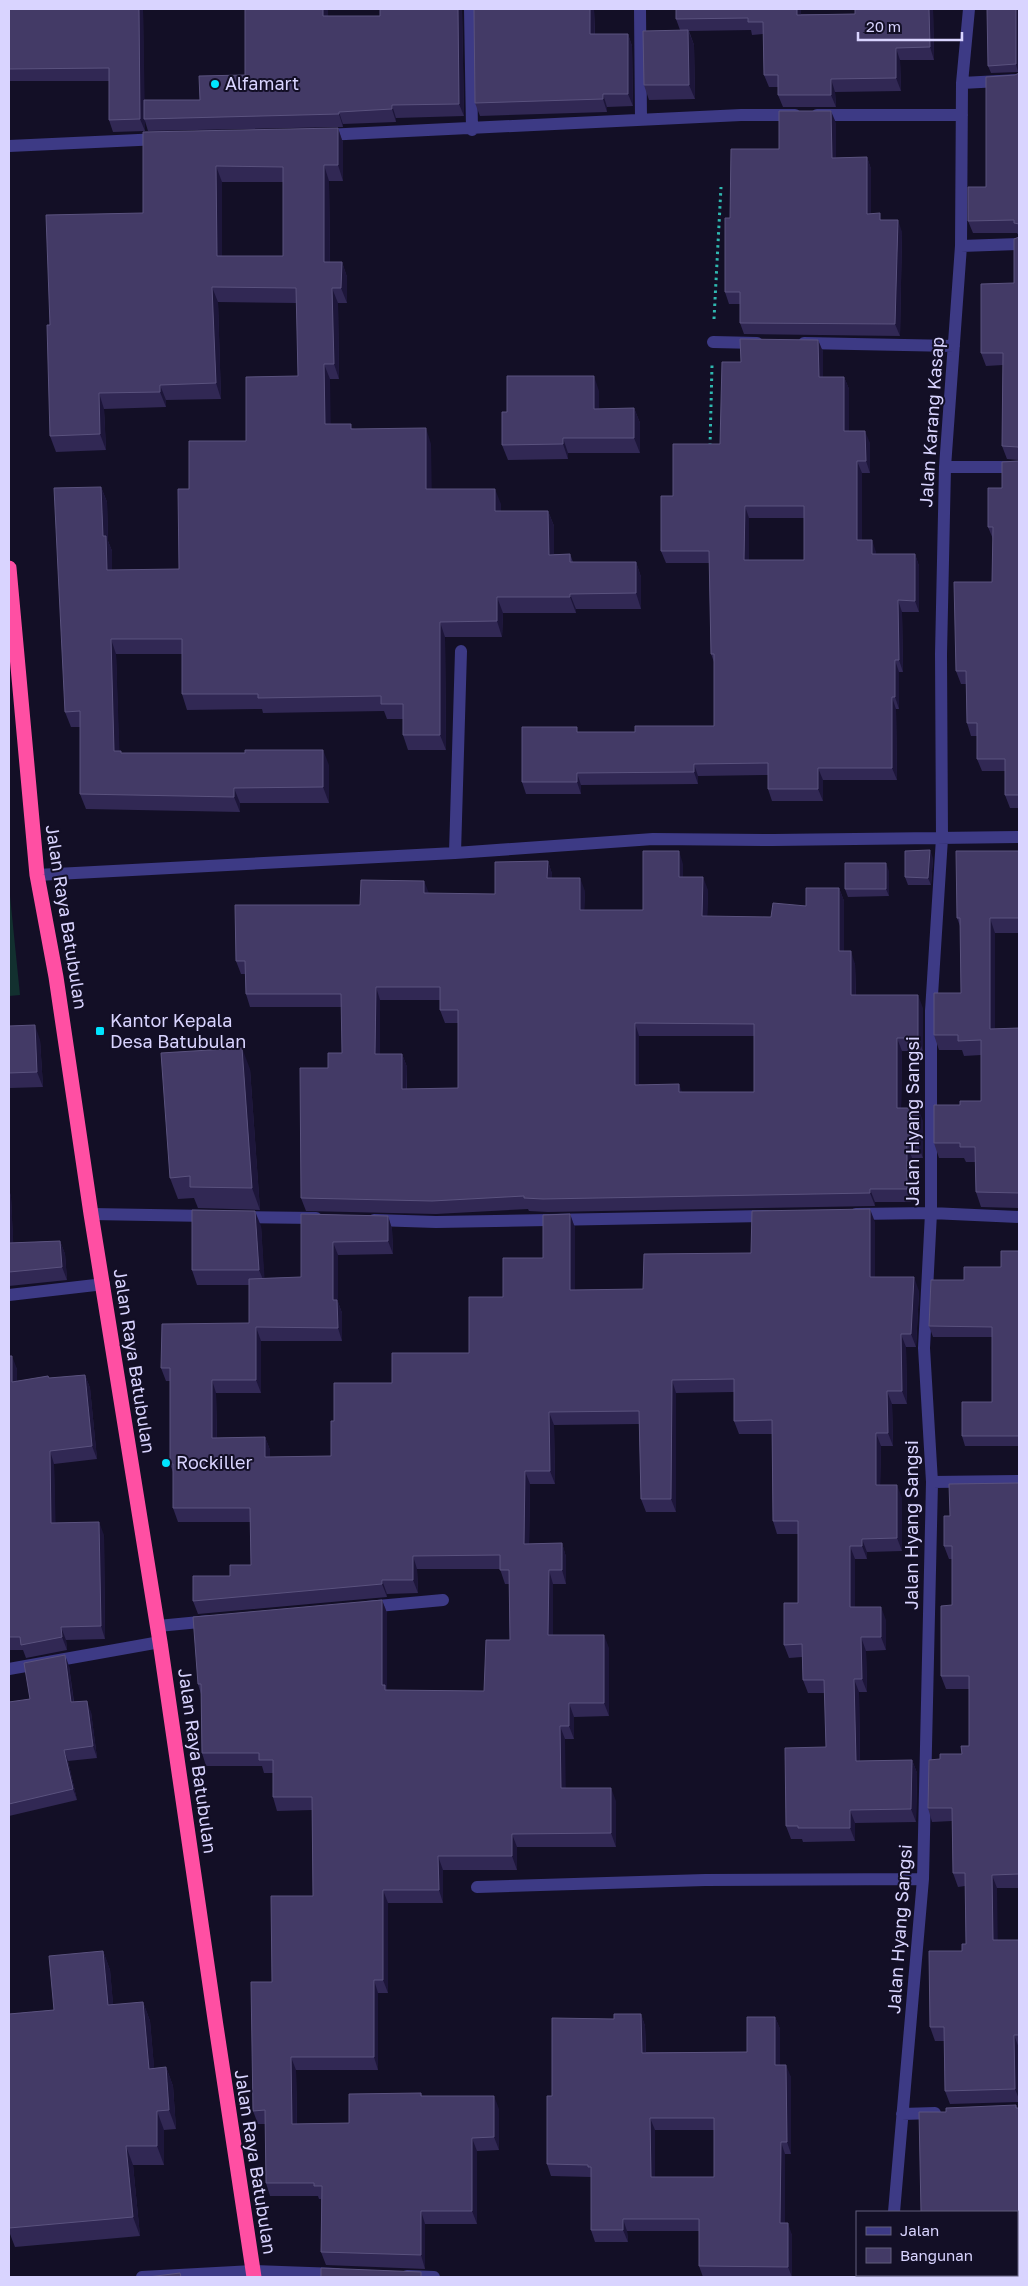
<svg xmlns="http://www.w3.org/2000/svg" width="1028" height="2286" viewBox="0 0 1028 2286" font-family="'Golos Text',sans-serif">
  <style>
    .green { fill: #12302f }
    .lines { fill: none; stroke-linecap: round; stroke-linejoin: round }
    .path { stroke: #2fb8b0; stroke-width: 3; stroke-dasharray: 2.5 4; stroke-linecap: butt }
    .minor { stroke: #3d3a85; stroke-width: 12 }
    .highway { stroke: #ff4fa3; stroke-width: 15 }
    .wall { fill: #312854; fill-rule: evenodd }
    .shaded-wall { fill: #1d163a }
    .building { fill: #433a66; stroke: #5a527e; fill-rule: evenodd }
    .poi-dot { fill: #00e5ff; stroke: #130f26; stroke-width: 2 }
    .labels { text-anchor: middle; stroke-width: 4; stroke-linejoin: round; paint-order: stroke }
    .poi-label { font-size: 18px; fill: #d9d4ff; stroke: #130f26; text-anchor: start }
    .street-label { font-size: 18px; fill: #d9d4ff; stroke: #130f26 }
  </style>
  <rect width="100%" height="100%" fill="#130f26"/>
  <!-- green -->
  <path class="green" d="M 9,886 L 20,995 L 9,996 Z"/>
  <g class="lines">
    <!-- path -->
    <path class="path" d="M 714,319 L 721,187
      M 710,446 L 712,365"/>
    <!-- minor -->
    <path class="minor" d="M 470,9 L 472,130
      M 640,9 L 641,120
      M 962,83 L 1019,80
      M 817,115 L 962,115
      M 325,135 L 741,115 L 795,115
      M 9,146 L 160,139
      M 961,246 L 1019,244
      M 713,342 L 757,343
      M 804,343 L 954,346
      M 945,467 L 1019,467
      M 455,853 L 461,651
      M 37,875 L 455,853 L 653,839 L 773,840 L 1019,837
      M 91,1214 L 209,1216
      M 856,1214 L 931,1213 L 1019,1217
      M 241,1217 L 316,1218
      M 374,1220 L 436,1222 L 768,1216
      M 9,1295 L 104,1284
      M 932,1482 L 1019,1481
      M 367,1607 L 443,1600
      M 158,1626 L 210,1621
      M 9,1669 L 160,1642
      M 477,1887 L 705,1880 L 923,1879
      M 902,2114 L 935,2113
      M 894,2212 L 923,1879 L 932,1482 L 924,1348 L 931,1213 L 931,1011 L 942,838 L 941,654 L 945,467 L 961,246 L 962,83 L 969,9
      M 407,2276 L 434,2277
      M 142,2277 L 253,2271 L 337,2274
      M 888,2277 L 889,2275"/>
    <!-- highway -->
    <path class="highway" d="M 9,568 L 37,875 L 56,977 L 91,1214 L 160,1642 L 216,2026 L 254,2277"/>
  </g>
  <!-- wall -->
  <path class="wall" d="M 9,9 L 143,9 L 144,100 L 200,100 L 245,75 L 245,9 L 328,9 L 328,16 L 380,16 L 462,9 L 464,116 L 396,118 L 396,122 L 343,124 L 343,127 L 148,131 L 145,121 L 145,131 L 113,132 L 109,120 L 109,81 L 9,81 Z
    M 474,9 L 594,9 L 595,34 L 628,34 L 632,46 L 633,106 L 607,107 L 607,112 L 480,116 L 475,103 Z
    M 855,9 L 933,9 L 934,60 L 900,60 L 901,91 L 835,92 L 836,107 L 783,107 L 778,95 L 778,87 L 769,87 L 764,75 L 763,34 L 752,35 L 751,30 L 689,31 L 694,45 L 695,99 L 649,100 L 644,85 L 680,30 L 676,19 L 801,14 L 855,14 Z
    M 987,9 L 1018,9 L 1018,72 L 991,73 L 988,66 Z
    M 1019,73 L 1019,236 L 1017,233 L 973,233 L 968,221 L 986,187 Z
    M 836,123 L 836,158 L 867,157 L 871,169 L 871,214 L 902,232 L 900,336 L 744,334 L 740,323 L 740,304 L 729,304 L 725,292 L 730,218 L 779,149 Z
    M 338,128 L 343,143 L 343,181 L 329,181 L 330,262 L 342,262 L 347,277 L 347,303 L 338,303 L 339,379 L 330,379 L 330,424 L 431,444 L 431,489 L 501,504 L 501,511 L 548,511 L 554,526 L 554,554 L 570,554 L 573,562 L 636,562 L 641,577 L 641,609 L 576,609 L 576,613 L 503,613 L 502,637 L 445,637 L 446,750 L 408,750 L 403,735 L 403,719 L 387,719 L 384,711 L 263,713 L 262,709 L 187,710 L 182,694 L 182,654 L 116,654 L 119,751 L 121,753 L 329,765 L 329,803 L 240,803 L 240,812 L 86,809 L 80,794 L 80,727 L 71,727 L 65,712 L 101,487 L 107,502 L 108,541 L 112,551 L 112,570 L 179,569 L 189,489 L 246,441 L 298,376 L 297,303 L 218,302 L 221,399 L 166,400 L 166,407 L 104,409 L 106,450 L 56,452 L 50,436 L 50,325 L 143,213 L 143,132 ZM 222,182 L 283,182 L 283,256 L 222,256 Z
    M 1019,237 L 1019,808 L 1010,808 L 1005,795 L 1005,771 L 982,771 L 977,759 L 977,736 L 971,736 L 967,723 L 966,684 L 961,684 L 956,671 L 992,582 L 993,539 L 988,527 L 1002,488 L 1019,460 L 1007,459 L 1002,446 L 1003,365 L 986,366 L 981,353 L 1014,283 Z
    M 818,340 L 823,352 L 823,377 L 844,377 L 849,389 L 849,431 L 870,443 L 870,473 L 862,473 L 862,540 L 876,552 L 876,554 L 915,554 L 919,566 L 919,612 L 902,612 L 903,672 L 899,672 L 899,709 L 896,709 L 897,780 L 823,780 L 823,801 L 772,801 L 768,789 L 768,775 L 698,776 L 698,784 L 581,785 L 581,794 L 526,794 L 522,782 L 579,732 L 635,732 L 714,726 L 714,662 L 711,654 L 709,563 L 666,563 L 661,551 L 673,496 L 720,444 L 741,362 ZM 749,518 L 804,518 L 804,560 L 749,560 Z
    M 599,391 L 599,409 L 634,408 L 640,423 L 640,453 L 568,453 L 568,459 L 508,460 L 502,445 L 507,412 Z
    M 1019,851 L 1019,933 L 995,933 L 995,1029 L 1019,1028 L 1019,1208 L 981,1207 L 976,1192 L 975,1162 L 966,1162 L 964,1158 L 939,1158 L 934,1143 L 960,1105 L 981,1101 L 981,1055 L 964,1056 L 962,1050 L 939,1050 L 934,1035 L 961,993 L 960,926 L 957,918 Z
    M 933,858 L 931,885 L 908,885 L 905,877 Z
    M 548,861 L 552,874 L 552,878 L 585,891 L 584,910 L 643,910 L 683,864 L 683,877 L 708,890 L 707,917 L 771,917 L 806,906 L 839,888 L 844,901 L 844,951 L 855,964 L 856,995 L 923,1008 L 923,1051 L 902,1051 L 901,1108 L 923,1121 L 923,1158 L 912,1158 L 911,1202 L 875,1202 L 875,1206 L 548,1212 L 529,1211 L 528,1209 L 436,1214 L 306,1211 L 301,1198 L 328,1068 L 342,1053 L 342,1007 L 250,1007 L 246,994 L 245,974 L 241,974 L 236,961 L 360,905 L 429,894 L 495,894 ZM 380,1000 L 440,1000 L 440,1010 L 445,1023 L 458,1023 L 458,1088 L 407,1089 L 407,1067 L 402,1054 L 380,1054 ZM 639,1036 L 754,1036 L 754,1092 L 682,1092 L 639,1084 Z
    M 889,871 L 889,896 L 848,897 L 845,889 Z
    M 9,1026 L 40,1040 L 43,1087 L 10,1088 L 9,1085 Z
    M 250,1069 L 260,1210 L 198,1208 L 194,1198 L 178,1199 L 170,1178 Z
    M 9,1189 L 11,1197 L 13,1243 L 60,1241 L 65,1254 L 67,1280 L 9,1286 Z
    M 301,1214 L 388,1216 L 392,1229 L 393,1254 L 338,1255 L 338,1302 L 342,1313 L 342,1341 L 261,1341 L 261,1393 L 216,1393 L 217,1438 L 265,1437 L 270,1450 L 270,1457 L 331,1456 L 334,1421 L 392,1383 L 469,1353 L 503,1297 L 543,1258 L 570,1214 L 575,1228 L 575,1290 L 643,1289 L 751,1253 L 875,1222 L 875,1277 L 919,1291 L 916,1347 L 906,1347 L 907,1404 L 892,1404 L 893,1446 L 881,1446 L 880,1485 L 902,1498 L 902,1551 L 867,1552 L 867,1559 L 855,1559 L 855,1607 L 886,1620 L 886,1650 L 866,1651 L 867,1692 L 859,1692 L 860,1761 L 912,1760 L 917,1773 L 916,1822 L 855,1823 L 855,1841 L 803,1842 L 802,1839 L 791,1839 L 786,1826 L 826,1747 L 825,1693 L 808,1693 L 803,1680 L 802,1657 L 789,1658 L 784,1645 L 798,1603 L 798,1534 L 777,1534 L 773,1521 L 772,1434 L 739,1434 L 734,1421 L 734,1392 L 676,1393 L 676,1512 L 646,1512 L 641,1499 L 639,1424 L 554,1425 L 555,1484 L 530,1484 L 529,1544 L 562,1543 L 566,1557 L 566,1584 L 553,1584 L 553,1635 L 609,1648 L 609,1716 L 574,1717 L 574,1739 L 565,1739 L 565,1788 L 616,1801 L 616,1847 L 517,1847 L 517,1870 L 443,1870 L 443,1903 L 388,1903 L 388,1993 L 378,1993 L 378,2070 L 296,2070 L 297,2124 L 349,2123 L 421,2093 L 422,2096 L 499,2109 L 499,2150 L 477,2151 L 477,2224 L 425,2224 L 425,2269 L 326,2265 L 321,2252 L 321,2199 L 319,2199 L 318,2196 L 270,2196 L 266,2183 L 265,2124 L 258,2124 L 253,2111 L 272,1982 L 313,1896 L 312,1810 L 277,1811 L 273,1797 L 273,1773 L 264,1773 L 262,1766 L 206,1766 L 202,1753 L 201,1694 L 198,1684 L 382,1600 L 387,1613 L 387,1690 L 484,1691 L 510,1640 L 509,1584 L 505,1584 L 500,1569 L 417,1569 L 418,1593 L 387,1594 L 387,1597 L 198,1614 L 193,1601 L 230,1576 L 251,1565 L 250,1522 L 178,1522 L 173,1508 L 173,1472 L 170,1464 L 170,1381 L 166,1381 L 161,1368 L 249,1323 L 249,1285 L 197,1285 L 192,1270 L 261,1226 L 264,1278 L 301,1277 Z
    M 1019,1251 L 1019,1446 L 965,1446 L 962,1436 L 992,1402 L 992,1337 L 933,1337 L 929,1326 L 964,1280 L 1001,1267 Z
    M 9,1356 L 17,1369 L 17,1381 L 85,1375 L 90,1388 L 97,1459 L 54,1464 L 55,1523 L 104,1535 L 105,1639 L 66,1640 L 67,1650 L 26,1658 L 23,1650 L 9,1650 Z
    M 1019,1483 L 1019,1888 L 997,1888 L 997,1940 L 1019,1940 L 1019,2102 L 950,2104 L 945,2091 L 944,2041 L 935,2041 L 930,2027 L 962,1951 L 966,1944 L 965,1886 L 958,1887 L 953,1873 L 952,1821 L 932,1822 L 928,1808 L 940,1759 L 962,1754 L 969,1746 L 969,1689 L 946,1689 L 941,1676 L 952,1605 L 952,1559 L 949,1559 L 944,1546 L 950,1516 Z
    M 69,1666 L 74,1702 L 91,1712 L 97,1758 L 68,1761 L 77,1800 L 9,1816 L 9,1702 L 30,1699 Z
    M 103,1951 L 110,1970 L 113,2005 L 143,2002 L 150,2021 L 154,2068 L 166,2067 L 173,2086 L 176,2129 L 164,2130 L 164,2165 L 133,2165 L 140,2236 L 15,2247 L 10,2234 L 9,2234 L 9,2014 L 54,2010 Z
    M 641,2014 L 645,2026 L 646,2052 L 747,2052 L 775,2017 L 780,2029 L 780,2065 L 791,2077 L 791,2154 L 785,2154 L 785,2223 L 792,2235 L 792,2277 L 703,2277 L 699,2266 L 699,2231 L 627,2231 L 628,2242 L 595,2242 L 591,2230 L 591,2177 L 551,2176 L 547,2164 L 552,2096 L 614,2019 ZM 655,2130 L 714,2130 L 714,2177 L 655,2177 Z
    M 1016,2105 L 1017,2108 L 1019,2108 L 1019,2254 L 1017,2254 L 1017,2212 L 946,2112 Z"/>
  <!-- shaded-wall -->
  <path class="shaded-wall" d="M 139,9 L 143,9 L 145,119 L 144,119 L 145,121 L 145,131 L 140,119 Z
    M 323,9 L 328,9 L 328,28 L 323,16 Z
    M 458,9 L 462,9 L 464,116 L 459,104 Z
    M 590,9 L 594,9 L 595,47 L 590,34 Z
    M 797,9 L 801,9 L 801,27 L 797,15 Z
    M 929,9 L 933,9 L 934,60 L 930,47 Z
    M 1016,9 L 1018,9 L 1018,72 L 1016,64 Z
    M 688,30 L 694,45 L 695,99 L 689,85 Z
    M 628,34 L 632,46 L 633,106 L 628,94 Z
    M 896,48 L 900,60 L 901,91 L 896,78 Z
    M 831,79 L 835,92 L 836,107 L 831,95 Z
    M 603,94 L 607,107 L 607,112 L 603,99 Z
    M 392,105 L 396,118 L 396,122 L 392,109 Z
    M 831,111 L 836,123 L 836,170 L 832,158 Z
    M 339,112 L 343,124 L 343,127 L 339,114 Z
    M 338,128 L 343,143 L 343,181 L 338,165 Z
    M 867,157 L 871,169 L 871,225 L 867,214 Z
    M 324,165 L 329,181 L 330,277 L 324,262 Z
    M 216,166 L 222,182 L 222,272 L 217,256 Z
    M 898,220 L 902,232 L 900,336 L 895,324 Z
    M 342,262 L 347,277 L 347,303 L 341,288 Z
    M 212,287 L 218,302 L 221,399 L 216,383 Z
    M 332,288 L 338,303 L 339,379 L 334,364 Z
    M 818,340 L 823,352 L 823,389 L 819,377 Z
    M 324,364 L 330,379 L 331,439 L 325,424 Z
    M 594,376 L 599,391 L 599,423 L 594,409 Z
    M 844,377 L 849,389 L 849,443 L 844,431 Z
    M 160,385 L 166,400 L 166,407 L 160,392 Z
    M 99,393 L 104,409 L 106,450 L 100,434 Z
    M 634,408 L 640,423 L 640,453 L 634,438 Z
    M 426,428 L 431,444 L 432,505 L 426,489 Z
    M 865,431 L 870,443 L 870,473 L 866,461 Z
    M 563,438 L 568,453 L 568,459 L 563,444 Z
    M 857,461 L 862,473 L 862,552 L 857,540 Z
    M 101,487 L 107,502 L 108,541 L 112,551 L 112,585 L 107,570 L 103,536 Z
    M 495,489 L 501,504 L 501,527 L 495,511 Z
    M 745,506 L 749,518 L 749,572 L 744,560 Z
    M 548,511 L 554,526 L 554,570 L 549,555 Z
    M 872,540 L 876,552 L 876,566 L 872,554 Z
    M 915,554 L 919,566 L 919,612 L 915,601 Z
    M 636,562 L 641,577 L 641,609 L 636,593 Z
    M 570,594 L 576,609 L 576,613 L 570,597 Z
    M 497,597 L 503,613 L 502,637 L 497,621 Z
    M 898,600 L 902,612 L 903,672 L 899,660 Z
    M 440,622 L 445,637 L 446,750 L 440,735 Z
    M 111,639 L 116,654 L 120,766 L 114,751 Z
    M 895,660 L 899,672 L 899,709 L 895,697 Z
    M 892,697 L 896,709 L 897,780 L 892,768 Z
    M 323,750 L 329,765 L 329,803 L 323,787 Z
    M 694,764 L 698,776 L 698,784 L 694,772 Z
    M 818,768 L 823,780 L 823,801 L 818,789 Z
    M 577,773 L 581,785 L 581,794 L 577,782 Z
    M 234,788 L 240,803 L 240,812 L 234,797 Z
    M 930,850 L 933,858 L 931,885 L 928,878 Z
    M 679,851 L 683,864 L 683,890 L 679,877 Z
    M 548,861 L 552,874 L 552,891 L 547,878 Z
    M 886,863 L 889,871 L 889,896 L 886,889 Z
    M 703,877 L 708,890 L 707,929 L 702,916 Z
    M 580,878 L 585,891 L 584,923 L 580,910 Z
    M 424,881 L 429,893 L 424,893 Z
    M 839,888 L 844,901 L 844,964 L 839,951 Z
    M 990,918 L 995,933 L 995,1044 L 990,1029 Z
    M 851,951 L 855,964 L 856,1008 L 851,995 Z
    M 376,987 L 380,1000 L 380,1067 L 375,1054 Z
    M 918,995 L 923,1008 L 923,1051 L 918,1038 Z
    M 635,1023 L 639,1036 L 639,1098 L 635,1085 Z
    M 35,1025 L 40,1040 L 43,1087 L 37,1072 Z
    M 897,1038 L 902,1051 L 901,1121 L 897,1108 Z
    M 242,1048 L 250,1069 L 260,1210 L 252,1188 Z
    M 402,1054 L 407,1067 L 406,1102 L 402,1089 Z
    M 679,1084 L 684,1097 L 679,1092 Z
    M 918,1108 L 923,1121 L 923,1158 L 918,1145 Z
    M 907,1145 L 912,1158 L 911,1202 L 907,1189 Z
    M 9,1189 L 11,1197 L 14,1256 L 9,1243 Z
    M 870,1189 L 875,1202 L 875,1206 L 870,1193 Z
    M 870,1209 L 875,1222 L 875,1291 L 870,1277 Z
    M 255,1211 L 261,1226 L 265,1284 L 259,1270 Z
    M 570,1214 L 575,1228 L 575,1303 L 570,1290 Z
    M 388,1216 L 392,1229 L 393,1254 L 388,1241 Z
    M 60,1241 L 65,1254 L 67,1280 L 62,1267 Z
    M 333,1242 L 338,1255 L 338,1302 L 342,1313 L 342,1341 L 338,1328 L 333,1300 Z
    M 914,1277 L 919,1291 L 916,1347 L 911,1334 Z
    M 256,1327 L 261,1341 L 261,1393 L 256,1380 Z
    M 901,1334 L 906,1347 L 907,1404 L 902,1391 Z
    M 12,1356 L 17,1369 L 17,1395 L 12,1382 Z
    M 85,1375 L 90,1388 L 97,1459 L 92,1446 Z
    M 212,1380 L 216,1393 L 217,1451 L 212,1438 Z
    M 672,1380 L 676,1393 L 676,1512 L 671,1499 Z
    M 887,1391 L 892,1404 L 893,1446 L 888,1433 Z
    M 549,1412 L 554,1425 L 555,1484 L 550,1471 Z
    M 876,1433 L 881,1446 L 880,1498 L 876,1485 Z
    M 265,1437 L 270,1450 L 270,1471 L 265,1457 Z
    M 50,1451 L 54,1464 L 56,1536 L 51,1523 Z
    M 525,1471 L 530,1484 L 529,1557 L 524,1544 Z
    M 897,1485 L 902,1498 L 902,1551 L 897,1538 Z
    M 99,1522 L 104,1535 L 105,1639 L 101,1626 Z
    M 862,1539 L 867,1552 L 867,1559 L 862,1546 Z
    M 562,1543 L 566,1557 L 566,1584 L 562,1570 Z
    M 850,1546 L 855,1559 L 855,1620 L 850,1607 Z
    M 413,1556 L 417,1569 L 418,1593 L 413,1580 Z
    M 549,1570 L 553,1584 L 553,1648 L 548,1635 Z
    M 382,1580 L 387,1594 L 387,1597 L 382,1584 Z
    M 382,1600 L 387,1613 L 387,1689 L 390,1698 L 382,1685 Z
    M 881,1607 L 886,1620 L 886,1650 L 881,1637 Z
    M 61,1627 L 66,1640 L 67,1650 L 62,1637 Z
    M 604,1635 L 609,1648 L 609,1716 L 604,1703 Z
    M 861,1637 L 866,1651 L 867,1692 L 862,1679 Z
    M 65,1655 L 69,1666 L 75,1713 L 71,1702 Z
    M 854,1679 L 859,1692 L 860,1774 L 856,1761 Z
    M 87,1701 L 91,1712 L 97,1758 L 93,1746 Z
    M 569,1703 L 574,1717 L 574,1739 L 569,1726 Z
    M 560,1726 L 565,1739 L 566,1801 L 561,1788 Z
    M 64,1750 L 68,1761 L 77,1800 L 73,1789 Z
    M 912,1760 L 917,1773 L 916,1822 L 911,1809 Z
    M 611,1788 L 616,1801 L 616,1847 L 611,1833 Z
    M 850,1810 L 855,1823 L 855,1841 L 850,1828 Z
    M 512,1834 L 517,1847 L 517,1870 L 512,1856 Z
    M 438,1856 L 443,1870 L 443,1903 L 439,1890 Z
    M 992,1875 L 997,1888 L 998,1954 L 993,1940 Z
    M 383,1890 L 388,1903 L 388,1993 L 383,1980 Z
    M 103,1951 L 110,1970 L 115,2024 L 108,2005 Z
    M 374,1980 L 378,1993 L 378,2070 L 374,2057 Z
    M 143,2002 L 150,2021 L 156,2088 L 149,2069 Z
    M 641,2014 L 645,2026 L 646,2064 L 642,2053 Z
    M 775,2017 L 780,2029 L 780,2077 L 775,2065 Z
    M 1014,2035 L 1019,2048 L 1019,2099 L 1015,2089 Z
    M 291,2057 L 296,2070 L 297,2137 L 292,2124 Z
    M 786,2065 L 791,2077 L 791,2154 L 787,2142 Z
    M 166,2067 L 173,2086 L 176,2129 L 169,2110 Z
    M 494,2096 L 499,2109 L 499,2150 L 494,2137 Z
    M 157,2111 L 164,2130 L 164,2165 L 157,2146 Z
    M 650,2118 L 655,2130 L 655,2189 L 651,2177 Z
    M 472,2138 L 477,2151 L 477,2224 L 472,2211 Z
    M 781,2142 L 785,2154 L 785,2235 L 780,2223 Z
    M 126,2146 L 133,2165 L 140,2236 L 133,2217 Z
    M 421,2211 L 425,2224 L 425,2269 L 421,2255 Z
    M 623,2219 L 627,2231 L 628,2242 L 623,2230 Z
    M 788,2223 L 792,2235 L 792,2277 L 788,2267 Z
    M 986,2275 L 991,2275 L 991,2277 L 986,2277 Z"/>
  <!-- building -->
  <path class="building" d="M 9,9 L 139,9 L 140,119 L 109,120 L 109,68 L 9,69 Z
    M 245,9 L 323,9 L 323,16 L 380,16 L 380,9 L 458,9 L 459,104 L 392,105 L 392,109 L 339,112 L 339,114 L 144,119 L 144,100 L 200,100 L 199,76 L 245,75 Z
    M 474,9 L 590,9 L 590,34 L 628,34 L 628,94 L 603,94 L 603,99 L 475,103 Z
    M 676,9 L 797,9 L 797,15 L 855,14 L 855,9 L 929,9 L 930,47 L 896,48 L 896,78 L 831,79 L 831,95 L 778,95 L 778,75 L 764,75 L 763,22 L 748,22 L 748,18 L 676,19 Z
    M 987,9 L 1016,9 L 1016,64 L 988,66 Z
    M 688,30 L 689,85 L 644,85 L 643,31 Z
    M 1019,73 L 1019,225 L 1019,224 L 1014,223 L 1014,220 L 968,221 L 968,187 L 986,187 L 986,77 L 1015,75 Z
    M 779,111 L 831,111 L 832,158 L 867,157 L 867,214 L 880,213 L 880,220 L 898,220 L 895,324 L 740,323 L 740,292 L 725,292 L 725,218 L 730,218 L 731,149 L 779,149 Z
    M 338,128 L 338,165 L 324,165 L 324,262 L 342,262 L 341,288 L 332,288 L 334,364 L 324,364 L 325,424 L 351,424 L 351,429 L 426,428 L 426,489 L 495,489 L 495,511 L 548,511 L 549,555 L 570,554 L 570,562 L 636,562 L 636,593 L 570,594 L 570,597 L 497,597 L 497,621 L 440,622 L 440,735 L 403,735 L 403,704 L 381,704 L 381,696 L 258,698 L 258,694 L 182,694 L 182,639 L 111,639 L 114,751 L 121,751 L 121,753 L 245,753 L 245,750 L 323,750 L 323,787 L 234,788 L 234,797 L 80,794 L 80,711 L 65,712 L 54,488 L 101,487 L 103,536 L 106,536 L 107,570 L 179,569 L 178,489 L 189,489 L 189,441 L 246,441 L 246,377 L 298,376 L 296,288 L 212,287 L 216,383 L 160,385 L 160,392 L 99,393 L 100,434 L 50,436 L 47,325 L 50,325 L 46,215 L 143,213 L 143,132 ZM 216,166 L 283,167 L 283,256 L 217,256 Z
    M 1019,237 L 1019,449 L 1018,447 L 1002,446 L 1003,353 L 981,353 L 981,284 L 1014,283 L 1014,239 Z
    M 740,339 L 818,340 L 819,377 L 844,377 L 844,431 L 865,431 L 866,461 L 857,461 L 857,540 L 872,540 L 872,554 L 915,554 L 915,601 L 898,600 L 899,660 L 895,660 L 895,697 L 892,697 L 892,768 L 818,768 L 818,789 L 768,789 L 768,763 L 694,764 L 694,772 L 577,773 L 577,782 L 522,782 L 522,727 L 577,727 L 577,732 L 635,732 L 635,726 L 714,726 L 714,654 L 711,654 L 709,551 L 661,551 L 661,496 L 673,496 L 673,444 L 720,444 L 722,362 L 741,362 ZM 745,506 L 804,506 L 804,560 L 744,560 Z
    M 507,376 L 594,376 L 594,409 L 634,408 L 634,438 L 563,438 L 563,444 L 502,445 L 502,412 L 507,412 Z
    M 1019,460 L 1019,795 L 1005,795 L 1005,759 L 977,759 L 977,723 L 967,723 L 966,671 L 956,671 L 954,582 L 992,582 L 993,527 L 988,527 L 988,488 L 1002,488 L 1002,462 L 1018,461 Z
    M 930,850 L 928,878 L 905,877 L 905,851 Z
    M 643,851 L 679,851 L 679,877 L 703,877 L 702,916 L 771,917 L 773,903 L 806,906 L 806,888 L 839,888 L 839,951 L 851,951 L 851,995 L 918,995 L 918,1038 L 897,1038 L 897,1108 L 918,1108 L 918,1145 L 907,1145 L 907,1189 L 870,1189 L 870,1193 L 543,1199 L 524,1198 L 524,1196 L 432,1201 L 301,1198 L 300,1068 L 328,1068 L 328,1053 L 342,1053 L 341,994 L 246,994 L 245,961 L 236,961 L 235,905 L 360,905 L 361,880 L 424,881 L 424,893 L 495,894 L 495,862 L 548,861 L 547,878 L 580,878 L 580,910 L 643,910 ZM 376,987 L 440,987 L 440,1010 L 458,1010 L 458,1088 L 402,1089 L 402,1054 L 375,1054 ZM 635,1023 L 754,1024 L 754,1092 L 679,1092 L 679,1084 L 635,1085 Z
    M 956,851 L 1019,851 L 1019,918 L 990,918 L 990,1029 L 1019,1028 L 1019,1193 L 976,1192 L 975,1147 L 960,1147 L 960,1143 L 934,1143 L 934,1105 L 960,1105 L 960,1101 L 981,1101 L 981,1040 L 958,1041 L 958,1035 L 934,1035 L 934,993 L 961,993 L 960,918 L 957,918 Z
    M 845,863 L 886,863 L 886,889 L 845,889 Z
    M 35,1025 L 37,1072 L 9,1073 L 9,1026 Z
    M 242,1048 L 252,1188 L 190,1187 L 190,1176 L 170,1178 L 161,1053 Z
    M 870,1209 L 870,1277 L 914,1277 L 911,1334 L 901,1334 L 902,1391 L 887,1391 L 888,1433 L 876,1433 L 876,1485 L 897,1485 L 897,1538 L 862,1539 L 862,1546 L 850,1546 L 850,1607 L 881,1607 L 881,1637 L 861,1637 L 862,1679 L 854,1679 L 856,1761 L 912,1760 L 911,1809 L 850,1810 L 850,1828 L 798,1828 L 798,1826 L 786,1826 L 785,1748 L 826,1747 L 824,1680 L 803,1680 L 802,1644 L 784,1645 L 784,1603 L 798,1603 L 798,1521 L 773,1521 L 772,1420 L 734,1421 L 734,1379 L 672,1380 L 671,1499 L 641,1499 L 639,1411 L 549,1412 L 550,1471 L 525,1471 L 524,1544 L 562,1543 L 562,1570 L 549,1570 L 548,1635 L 604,1635 L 604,1703 L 569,1703 L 569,1726 L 560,1726 L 561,1788 L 611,1788 L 611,1833 L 512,1834 L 512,1856 L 438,1856 L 439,1890 L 383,1890 L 383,1980 L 374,1980 L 374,2057 L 291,2057 L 292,2124 L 349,2123 L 349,2094 L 421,2093 L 421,2096 L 494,2096 L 494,2137 L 472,2138 L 472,2211 L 421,2211 L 421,2255 L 321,2252 L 322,2186 L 314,2186 L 314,2183 L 266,2183 L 265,2110 L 253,2111 L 251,1982 L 272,1982 L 271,1896 L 313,1896 L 312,1797 L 273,1797 L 273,1760 L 259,1760 L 259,1753 L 202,1753 L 201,1684 L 198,1684 L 193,1617 L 382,1600 L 382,1685 L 385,1685 L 385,1690 L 484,1691 L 486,1640 L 510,1640 L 509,1570 L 500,1570 L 500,1555 L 413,1556 L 413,1580 L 382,1580 L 382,1584 L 193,1601 L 193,1576 L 230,1576 L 230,1565 L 251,1565 L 250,1508 L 173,1508 L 173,1464 L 170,1464 L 170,1368 L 161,1368 L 162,1324 L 249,1323 L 249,1279 L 301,1277 L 301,1214 L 388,1216 L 388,1241 L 333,1242 L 333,1300 L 337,1300 L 338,1328 L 256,1327 L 256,1380 L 212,1380 L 212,1438 L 265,1437 L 265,1457 L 331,1456 L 331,1421 L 334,1421 L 334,1383 L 392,1383 L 392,1353 L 469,1353 L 469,1297 L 503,1297 L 503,1258 L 543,1258 L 543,1215 L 570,1214 L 570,1290 L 643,1289 L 644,1254 L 751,1253 L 752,1211 Z
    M 192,1210 L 255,1211 L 259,1270 L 192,1270 Z
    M 9,1235 L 9,1243 L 60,1241 L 62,1267 L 9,1272 Z
    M 1001,1251 L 1019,1251 L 1019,1436 L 962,1436 L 962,1402 L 992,1402 L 992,1327 L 929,1326 L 931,1280 L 964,1280 L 964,1267 L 1001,1267 Z
    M 9,1356 L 12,1356 L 12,1382 L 48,1376 L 49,1378 L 85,1375 L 92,1446 L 50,1451 L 51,1523 L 99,1522 L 101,1626 L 61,1627 L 62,1637 L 21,1645 L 20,1637 L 9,1637 Z
    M 1019,1483 L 1019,1874 L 992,1875 L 993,1940 L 1019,1940 L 1019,2035 L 1014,2035 L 1015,2089 L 945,2091 L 944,2027 L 930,2027 L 929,1951 L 962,1951 L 962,1944 L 966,1944 L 965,1873 L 953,1873 L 952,1808 L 928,1808 L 929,1760 L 940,1759 L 940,1754 L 962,1754 L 961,1746 L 969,1746 L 969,1676 L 941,1676 L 941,1606 L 952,1605 L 952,1546 L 944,1546 L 944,1516 L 950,1516 L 949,1484 Z
    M 65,1655 L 71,1702 L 87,1701 L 93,1746 L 64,1750 L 73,1789 L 9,1804 L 9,1702 L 30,1699 L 24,1663 Z
    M 103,1951 L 108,2005 L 143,2002 L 149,2069 L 166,2067 L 169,2110 L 157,2111 L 157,2146 L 126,2146 L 133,2217 L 9,2228 L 9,2014 L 54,2010 L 49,1956 Z
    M 614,2014 L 641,2014 L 642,2053 L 747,2052 L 747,2017 L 775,2017 L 775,2065 L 786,2065 L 787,2142 L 781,2142 L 780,2223 L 788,2223 L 788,2267 L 699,2266 L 699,2219 L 623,2219 L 623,2230 L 591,2230 L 591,2167 L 588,2167 L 588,2165 L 547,2164 L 547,2096 L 552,2096 L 552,2018 L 614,2019 ZM 650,2118 L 714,2118 L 714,2177 L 651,2177 Z
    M 1016,2105 L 1016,2108 L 1019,2108 L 1019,2241 L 1017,2241 L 1017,2212 L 921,2212 L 919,2112 L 946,2112 L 946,2108 Z
    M 321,2268 L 421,2272 L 421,2277 L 321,2277 Z
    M 180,2273 L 181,2277 L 148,2277 Z
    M 910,2275 L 986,2275 L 986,2277 L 910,2277 Z"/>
  <!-- markers -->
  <g class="poi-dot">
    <circle cx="215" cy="84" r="5"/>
    <rect x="95" y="1026" width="10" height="10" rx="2.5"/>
    <circle cx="166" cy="1463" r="5"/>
  </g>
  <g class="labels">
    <!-- poi labels -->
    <g class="poi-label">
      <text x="225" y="90">Alfamart</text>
      <text x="110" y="1027">Kantor Kepala<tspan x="110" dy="21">Desa Batubulan</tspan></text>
      <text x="176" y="1469">Rockiller</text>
    </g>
    <!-- street labels -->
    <g class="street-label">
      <text transform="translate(932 422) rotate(-86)" y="6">Jalan Karang Kasap</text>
      <text transform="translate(66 917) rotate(81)" y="6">Jalan Raya Batubulan</text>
      <text transform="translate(913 1121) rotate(-90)" y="6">Jalan Hyang Sangsi</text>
      <text transform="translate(134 1361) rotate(81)" y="6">Jalan Raya Batubulan</text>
      <text transform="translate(912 1525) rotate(-90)" y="6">Jalan Hyang Sangsi</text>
      <text transform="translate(197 1761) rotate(82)" y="6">Jalan Raya Batubulan</text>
      <text transform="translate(900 1929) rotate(-86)" y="6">Jalan Hyang Sangsi</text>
      <text transform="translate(255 2162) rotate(81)" y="6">Jalan Raya Batubulan</text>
    </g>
  </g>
  <!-- border -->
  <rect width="1028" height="2286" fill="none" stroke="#d9d4ff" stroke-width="20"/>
  <!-- legend -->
  <rect x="856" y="2211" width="162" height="65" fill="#130f26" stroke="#625e7d"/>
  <rect x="866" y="2227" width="25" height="8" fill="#3d3a85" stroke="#625e7d"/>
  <text x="900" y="2236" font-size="15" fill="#d9d4ff">Jalan</text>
  <rect x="866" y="2248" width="25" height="15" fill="#433a66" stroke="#625e7d"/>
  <text x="900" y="2261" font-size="15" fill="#d9d4ff">Bangunan</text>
  <!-- scale -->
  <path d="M858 32v8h104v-8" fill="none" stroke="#d9d4ff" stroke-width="2.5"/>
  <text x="866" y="32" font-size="15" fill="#d9d4ff" stroke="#130f26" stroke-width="4" paint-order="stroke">20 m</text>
</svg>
